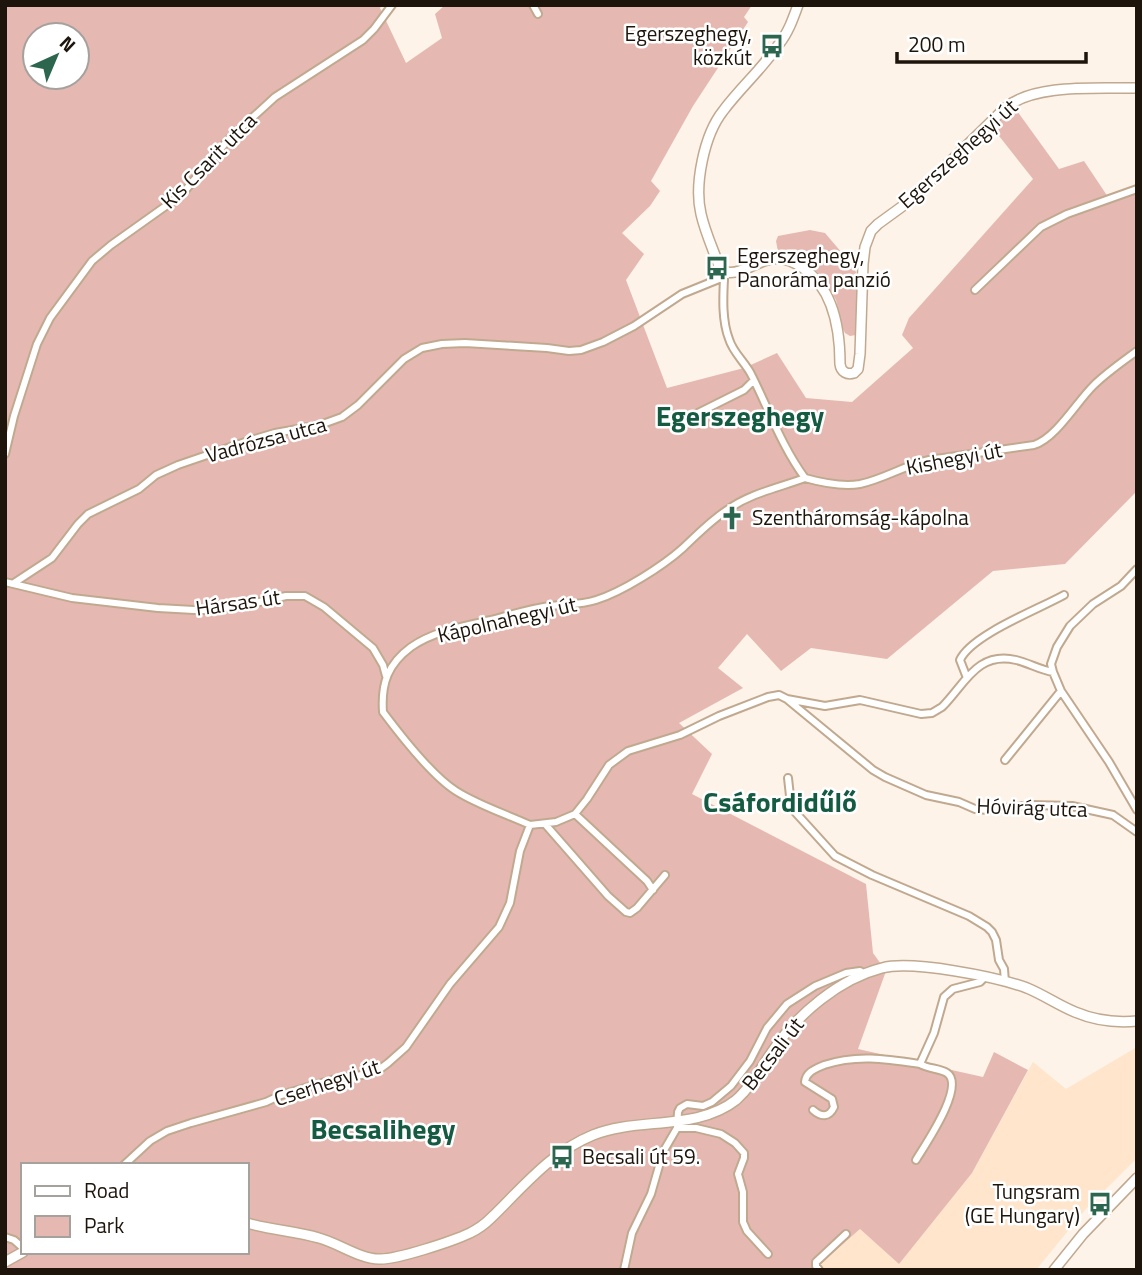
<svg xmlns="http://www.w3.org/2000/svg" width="1142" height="1275" viewBox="0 0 1142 1275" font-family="'Titillium Web',sans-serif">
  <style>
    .built { fill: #fee5cc }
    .green { fill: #e5b9b1; fill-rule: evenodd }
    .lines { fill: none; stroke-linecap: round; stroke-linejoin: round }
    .street-casing { stroke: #c1a990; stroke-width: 10 }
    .secondary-casing { stroke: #c1a990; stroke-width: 12 }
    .street { stroke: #fff; stroke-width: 6 }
    .secondary { stroke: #fff; stroke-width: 9 }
    .labels { text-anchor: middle; stroke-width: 5; stroke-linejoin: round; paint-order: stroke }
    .poi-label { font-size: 21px; fill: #1d150b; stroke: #fff; text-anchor: start }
    .street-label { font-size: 21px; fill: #1d150b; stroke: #fff }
    .district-label { font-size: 28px; font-weight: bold; fill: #155b42; stroke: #fff }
  </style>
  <rect width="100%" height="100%" fill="#fdf3e8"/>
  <!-- built -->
  <path class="built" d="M 1137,1047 L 1137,1158 L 1085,1210 L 1036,1270 L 824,1270 L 819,1265 L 860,1229 L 899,1263 L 972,1173 L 1033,1062 L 1066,1089 Z"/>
  <!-- green -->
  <path class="green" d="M 5,5 L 382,5 L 380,8 L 406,63 L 442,38 L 435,14 L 445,5 L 752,5 L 744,17 L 748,22 L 693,106 L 651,181 L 660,191 L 650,206 L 622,233 L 644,254 L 626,280 L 667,388 L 744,368 L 777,353 L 806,398 L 852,402 L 913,348 L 902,335 L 909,318 L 1033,179 L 992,127 L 1015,108 L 1059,169 L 1084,161 L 1110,200 L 1137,187 L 1137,491 L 1065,564 L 993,571 L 887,659 L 811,648 L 781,671 L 747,634 L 718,668 L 743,688 L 679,723 L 712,754 L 692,794 L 866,884 L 873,953 L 886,971 L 858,1049 L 983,1077 L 994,1052 L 1028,1070 L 972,1173 L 899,1264 L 860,1229 L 820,1264 L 824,1270 L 5,1270 ZM 35,35 L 77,35 L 77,77 L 35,77 ZM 23,1165 L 247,1165 L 247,1252 L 23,1252 Z
    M 810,230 L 825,233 L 854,267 L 858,278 L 858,330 L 856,335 L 850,336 L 845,333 L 842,327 L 836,300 L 823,277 L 801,258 L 778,252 L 776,241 L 778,236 Z"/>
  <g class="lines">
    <!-- street casing -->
    <g class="street-casing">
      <path id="street" d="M 533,5 L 538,14
        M 975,290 L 1041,227 L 1067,214 L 1137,189
        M 698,413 L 744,390 L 754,380
        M 5,454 L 14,416 L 37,344 L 50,318 L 92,261 L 111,245 L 170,203 L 183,193 L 228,140 L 275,97 L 363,40 L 374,29 L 392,5
        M 805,478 C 778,488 751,493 727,510 C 710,521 697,535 683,548 C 663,566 622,592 596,600 C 581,605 564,604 549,606 C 529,609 510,615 491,620 C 464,626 434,631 411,647 C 388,664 381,683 383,712 C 401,736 431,775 456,791 C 478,805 506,814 530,825 L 556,822 L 575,814 L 587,799 L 609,765 L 628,751 L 680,735 L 719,716 L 768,697 L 779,695 L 787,699 L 825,706 L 860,700 L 921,714 L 932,713 L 942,707 C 965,684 977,651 1016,660 C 1029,663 1040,670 1053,672
        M 1137,569 L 1121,586 L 1093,604 L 1070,626 L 1057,647 L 1051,664 L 1053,672 L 1061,691 L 1109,762 L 1137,810
        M 5,582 L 72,598 L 158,608 L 194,610 L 214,610 L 255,603 L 286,596 L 305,596 L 324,607 L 373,648 L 383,665 L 386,676
        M 14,583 L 52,558 L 78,524 L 88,514 L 139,489 L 156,475 L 178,465 L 248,441 L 275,433 L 320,425 L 342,417 L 358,405 L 404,359 L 422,348 L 442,344 L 465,343 L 547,348 L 569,351 L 581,350 L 603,342 L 634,326 L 682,294 L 719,279 L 724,279 C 723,298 722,321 729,339 C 733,353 746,363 752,376 C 769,410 782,447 805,478 C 823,483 842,487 860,484 C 884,479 905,465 929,460 L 1034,445 C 1056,438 1076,403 1093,386 C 1106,373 1122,362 1137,351
        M 967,678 L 960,660 C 971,635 1039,609 1064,595
        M 788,700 L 873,770 L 885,777 L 926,795 L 959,802 L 975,809 L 989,810 L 1031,805 L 1072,806 L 1113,815 L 1137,832
        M 1005,760 L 1061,691
        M 788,778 L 791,805 L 796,813 L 835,856 L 872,875 L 969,916 L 987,927 L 992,932 L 996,940 L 999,960 L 1004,969 L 1005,982
        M 575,814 L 647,881 L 653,890
        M 545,824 L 608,896 L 626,912 L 630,913 L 637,908 L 665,875
        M 813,1110 C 821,1117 829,1118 834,1107 L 832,1099 L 805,1082 C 806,1072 815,1069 824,1065 C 857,1054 887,1059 920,1064
        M 677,1128 L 696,1128 L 721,1134 L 735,1143 L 744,1153 L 744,1158 L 738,1174 L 743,1192 L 743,1222 L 747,1231 L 768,1254
        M 916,1160 C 925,1145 966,1086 947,1073 C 939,1068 928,1069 920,1064 L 934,1033 L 944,997 L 953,989 L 980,982 L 985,977
        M 124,1165 L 150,1141 L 167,1131 L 191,1123 L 266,1102 L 281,1095 L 332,1080 L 362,1075 L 380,1069 L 388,1063 L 406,1047 L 450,984 L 499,927 L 510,903 L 520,851 L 530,825
        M 5,1237 L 14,1240 L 23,1248
        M 624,1270 L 632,1233 L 651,1194 L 663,1152 L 677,1128 L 678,1112 L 680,1108 L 687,1104 L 703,1106 L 712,1102 L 731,1086 L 750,1061 L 767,1028 L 787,1004 L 815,986 L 846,973 L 860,971 L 864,974
        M 819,1270 L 816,1266 L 816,1262 L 846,1234"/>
    </g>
    <!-- secondary casing -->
    <g class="secondary-casing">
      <path id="secondary" d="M 726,272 C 742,275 756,261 772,259 C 783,257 794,262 803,268 C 834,289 840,329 840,364 C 841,372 847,375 854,373 L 858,369 L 860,354 L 863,264 L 865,247 L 871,231 L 878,224 L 911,200 L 1005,108 C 1035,83 1098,89 1137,88
        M 726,272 L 719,266 C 713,249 705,232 701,214 C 694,185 704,135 723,111 C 740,88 763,68 779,44 C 788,33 793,19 798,5
        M 247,1223 C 271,1230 295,1231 319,1238 C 338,1243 360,1259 379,1259 C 396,1260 453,1241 470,1233 C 478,1229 485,1224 491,1218 C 523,1187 551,1152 593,1135 C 637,1117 697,1131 736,1100 C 752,1086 762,1066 774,1049 C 798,1014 839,979 882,968 C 912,960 997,977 1027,988 C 1044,995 1058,1005 1075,1012 C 1094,1020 1116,1023 1137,1021
        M 5,1262 L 23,1252
        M 1054,1270 L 1083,1234 L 1137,1178"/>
    </g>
    <!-- street -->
    <use href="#street" class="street"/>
    <!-- secondary -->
    <use href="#secondary" class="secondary"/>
  </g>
  <!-- icons -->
  <defs>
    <g id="bus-bare" transform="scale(1.89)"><path d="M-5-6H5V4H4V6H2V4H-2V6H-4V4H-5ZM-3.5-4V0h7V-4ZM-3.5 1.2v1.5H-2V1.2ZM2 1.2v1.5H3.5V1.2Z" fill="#2d664f" stroke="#fff" stroke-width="2.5" paint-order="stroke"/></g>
    <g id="church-bare" transform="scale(1.89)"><path d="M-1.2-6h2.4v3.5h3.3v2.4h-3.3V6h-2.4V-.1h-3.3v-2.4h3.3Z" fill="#2d664f" stroke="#fff" stroke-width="2.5" paint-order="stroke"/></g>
  </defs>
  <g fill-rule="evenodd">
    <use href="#bus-bare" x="772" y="46"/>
    <use href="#bus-bare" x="717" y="268"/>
    <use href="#church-bare" x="732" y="518"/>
    <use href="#bus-bare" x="562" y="1157"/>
    <use href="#bus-bare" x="1100" y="1204"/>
  </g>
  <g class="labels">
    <!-- poi labels -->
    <g class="poi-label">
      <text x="752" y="41" text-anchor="end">Egerszeghegy,<tspan x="752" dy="24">közkút</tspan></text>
      <text x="737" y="263">Egerszeghegy,<tspan x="737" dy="24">Panoráma panzió</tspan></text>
      <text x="752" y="525">Szentháromság-kápolna</text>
      <text x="582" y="1164">Becsali út 59.</text>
      <text x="1080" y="1199" text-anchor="end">Tungsram<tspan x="1080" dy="24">(GE Hungary)</tspan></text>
    </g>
    <!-- street labels -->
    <g class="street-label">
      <text transform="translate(958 154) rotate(-42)" y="7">Egerszeghegyi út</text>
      <text transform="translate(209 161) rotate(-45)" y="7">Kis Csarit utca</text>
      <text transform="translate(266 440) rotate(-15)" y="7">Vadrózsa utca</text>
      <text transform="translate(954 459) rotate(-11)" y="7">Kishegyi út</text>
      <text transform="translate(238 603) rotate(-8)" y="7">Hársas út</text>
      <text transform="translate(507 620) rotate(-13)" y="7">Kápolnahegyi út</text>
      <text transform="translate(1032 808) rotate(2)" y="7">Hóvirág utca</text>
      <text transform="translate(773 1054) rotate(-52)" y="7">Becsali út</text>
      <text transform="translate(327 1083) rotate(-18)" y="7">Cserhegyi út</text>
    </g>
    <!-- district labels -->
    <g class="district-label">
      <text x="740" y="426">Egerszeghegy</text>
      <text x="780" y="812">Csáfordidűlő</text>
      <text x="383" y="1139">Becsalihegy</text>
    </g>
  </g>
  <!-- border -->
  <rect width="1142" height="1275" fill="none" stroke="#1d150b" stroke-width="14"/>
  <!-- legend -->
  <rect x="21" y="1163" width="228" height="91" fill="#ffffff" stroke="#a5a19d" stroke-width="2"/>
  <rect x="35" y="1186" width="35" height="10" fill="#ffffff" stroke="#a5a19d" stroke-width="2"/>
  <text x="84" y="1198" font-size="21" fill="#1d150b">Road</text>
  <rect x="35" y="1216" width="35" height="21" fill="#e5b9b1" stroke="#a5a19d" stroke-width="2"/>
  <text x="84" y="1233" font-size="21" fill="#1d150b">Park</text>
  <!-- north arrow -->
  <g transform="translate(56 56) rotate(44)"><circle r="33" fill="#ffffff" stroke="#a5a19d" stroke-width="2"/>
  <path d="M0-5L12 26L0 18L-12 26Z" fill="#2d664f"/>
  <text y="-10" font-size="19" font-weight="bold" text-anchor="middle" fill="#1d150b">N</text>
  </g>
  <!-- scale -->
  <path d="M897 52v10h189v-10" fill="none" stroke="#1d150b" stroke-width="3.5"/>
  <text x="908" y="52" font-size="21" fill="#1d150b" stroke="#ffffff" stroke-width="5" paint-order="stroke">200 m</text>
</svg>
